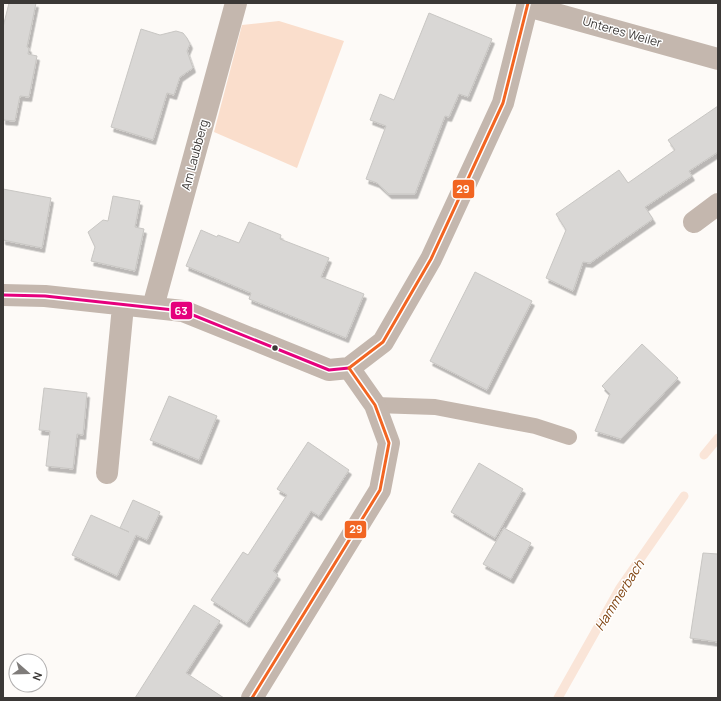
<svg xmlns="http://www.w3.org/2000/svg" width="721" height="701" viewBox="0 0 721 701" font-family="Manrope,sans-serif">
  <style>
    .green { fill: #fadecc }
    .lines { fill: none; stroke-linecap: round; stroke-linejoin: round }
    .stream { stroke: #fae5d8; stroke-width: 9 }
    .building { fill: #d9d7d5; stroke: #c8c6c3; filter: url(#shadow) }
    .lane { stroke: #c4b7ae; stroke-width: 16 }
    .street { stroke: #c4b7ae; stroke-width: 22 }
    .bus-1-casing { stroke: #fff; stroke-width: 6 }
    .bus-2-casing { stroke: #fff; stroke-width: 6 }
    .bus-1 { stroke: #e5007d; stroke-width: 3 }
    .bus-2 { stroke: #f26522; stroke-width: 3 }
    .bus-dot { fill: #3b3836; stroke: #fff; stroke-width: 1.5 }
    .labels { text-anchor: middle; stroke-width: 3; stroke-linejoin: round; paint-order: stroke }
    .street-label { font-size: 12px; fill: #3b3836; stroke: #fff }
    .water-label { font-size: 13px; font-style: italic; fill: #804411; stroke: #fff }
    .line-badge { stroke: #fff; stroke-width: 1.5 }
    .badge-label { font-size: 11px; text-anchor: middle; font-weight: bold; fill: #fff }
  </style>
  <defs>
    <filter id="shadow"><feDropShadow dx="2.5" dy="4.5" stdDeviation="0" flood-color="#0004"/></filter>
  </defs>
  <rect width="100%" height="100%" fill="#fdfaf7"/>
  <!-- green -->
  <path class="green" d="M 279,21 L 344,41 L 297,168 L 214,132 L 242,25 Z"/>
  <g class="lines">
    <!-- stream -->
    <path class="stream" d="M 704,455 L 718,438
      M 558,698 L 620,588 L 684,496"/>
  </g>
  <!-- building -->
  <path class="building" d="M 9,3 L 36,3 L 27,47 L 29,48 L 28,54 L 37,56 L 29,97 L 20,96 L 15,121 L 3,120 L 3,27 Z
    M 429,13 L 492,39 L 468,97 L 459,94 L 449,117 L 445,116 L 415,194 L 389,194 L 377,183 L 366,179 L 386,126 L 370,120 L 380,94 L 394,100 Z
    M 141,29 L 160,35 L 176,31 L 183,33 L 187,38 L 190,44 L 187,51 L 193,68 L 180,77 L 174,95 L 167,93 L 153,140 L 111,127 Z
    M 718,106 L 718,152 L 689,171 L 692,176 L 645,207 L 653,219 L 590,263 L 583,262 L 573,291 L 546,278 L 566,230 L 556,214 L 619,170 L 628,183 L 675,150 L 668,140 Z
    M 3,189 L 51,198 L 42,248 L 3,240 Z
    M 113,196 L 140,201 L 135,227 L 144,229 L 135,271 L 91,261 L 95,247 L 88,232 L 103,220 L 108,221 Z
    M 249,222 L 281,235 L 280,239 L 329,258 L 321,277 L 364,294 L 346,338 L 249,299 L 251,293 L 186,266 L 201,230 L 217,237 L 218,235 L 239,243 Z
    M 475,272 L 532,301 L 487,390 L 430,361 Z
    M 642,344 L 678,378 L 621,439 L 595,431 L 610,394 L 602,386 Z
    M 44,388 L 87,393 L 83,435 L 77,434 L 73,469 L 46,466 L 50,431 L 39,430 Z
    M 169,396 L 217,416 L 199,460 L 150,440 Z
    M 308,442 L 349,470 L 319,516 L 311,511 L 273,571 L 278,575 L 247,623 L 211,600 L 243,552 L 248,555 L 287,495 L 277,489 Z
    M 479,463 L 523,489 L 495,538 L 451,512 Z
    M 133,500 L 160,512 L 147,540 L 136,535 L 117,576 L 72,555 L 91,515 L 129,532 L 120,528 Z
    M 504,528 L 531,543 L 511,579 L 483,564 Z
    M 703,553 L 718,554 L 718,642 L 690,638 Z
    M 194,605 L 220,621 L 186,673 L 224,698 L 135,698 Z"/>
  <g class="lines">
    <!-- lane -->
    <path class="lane" d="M 375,405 L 435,407 L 535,426 L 569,437"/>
    <!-- street -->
    <path class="street" d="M 527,6 L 718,59
      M 694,222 L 718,204
      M 3,295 L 45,296 L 183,311 L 329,370 L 349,368
      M 153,307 L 236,3
      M 107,473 L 123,306
      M 252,698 L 380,490 L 389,443 L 375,405 L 349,368 L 383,342 L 431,259 L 503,103 L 528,3"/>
    <!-- bus-1 casing -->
    <g class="bus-1-casing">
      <path id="bus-1" d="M 3,295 L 45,296 L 183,311 L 329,370 L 349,368"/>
    </g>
    <!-- bus-2 casing -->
    <g class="bus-2-casing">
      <path id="bus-2" d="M 252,698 L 380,490 L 389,443 L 375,405 L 349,368 L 383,342 L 431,259 L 503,103 L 528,3"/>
    </g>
    <!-- bus-1 -->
    <use href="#bus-1" class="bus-1"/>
    <!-- bus-2 -->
    <use href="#bus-2" class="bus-2"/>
  </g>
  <!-- markers -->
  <circle class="bus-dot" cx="275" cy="348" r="3.5"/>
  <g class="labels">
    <!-- street labels -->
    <g class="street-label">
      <text transform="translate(622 32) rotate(16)" y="4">Unteres Weiler</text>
      <text transform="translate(195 155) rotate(-75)" y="4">Am Laubberg</text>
    </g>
    <!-- water labels -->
    <g class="water-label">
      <text transform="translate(619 595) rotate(-58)" y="5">Hammerbach</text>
    </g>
  </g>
  <g class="line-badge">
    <rect x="452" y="179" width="23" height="20" rx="4" fill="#f26522"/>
    <rect x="170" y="301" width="23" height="19" rx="4" fill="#e5007d"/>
    <rect x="344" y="520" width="23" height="19" rx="4" fill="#f26522"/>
  </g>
  <g class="badge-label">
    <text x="463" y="193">29</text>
    <text x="181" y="315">63</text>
    <text x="356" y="533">29</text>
  </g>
  <!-- border -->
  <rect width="721" height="701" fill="none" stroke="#3b3836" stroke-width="8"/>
  <!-- north arrow -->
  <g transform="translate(28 673) rotate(110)"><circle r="19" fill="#ffffff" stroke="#b1afaf"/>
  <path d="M0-3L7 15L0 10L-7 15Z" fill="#7f7c7a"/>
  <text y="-6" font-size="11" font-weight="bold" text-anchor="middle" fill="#3b3836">N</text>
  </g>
</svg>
